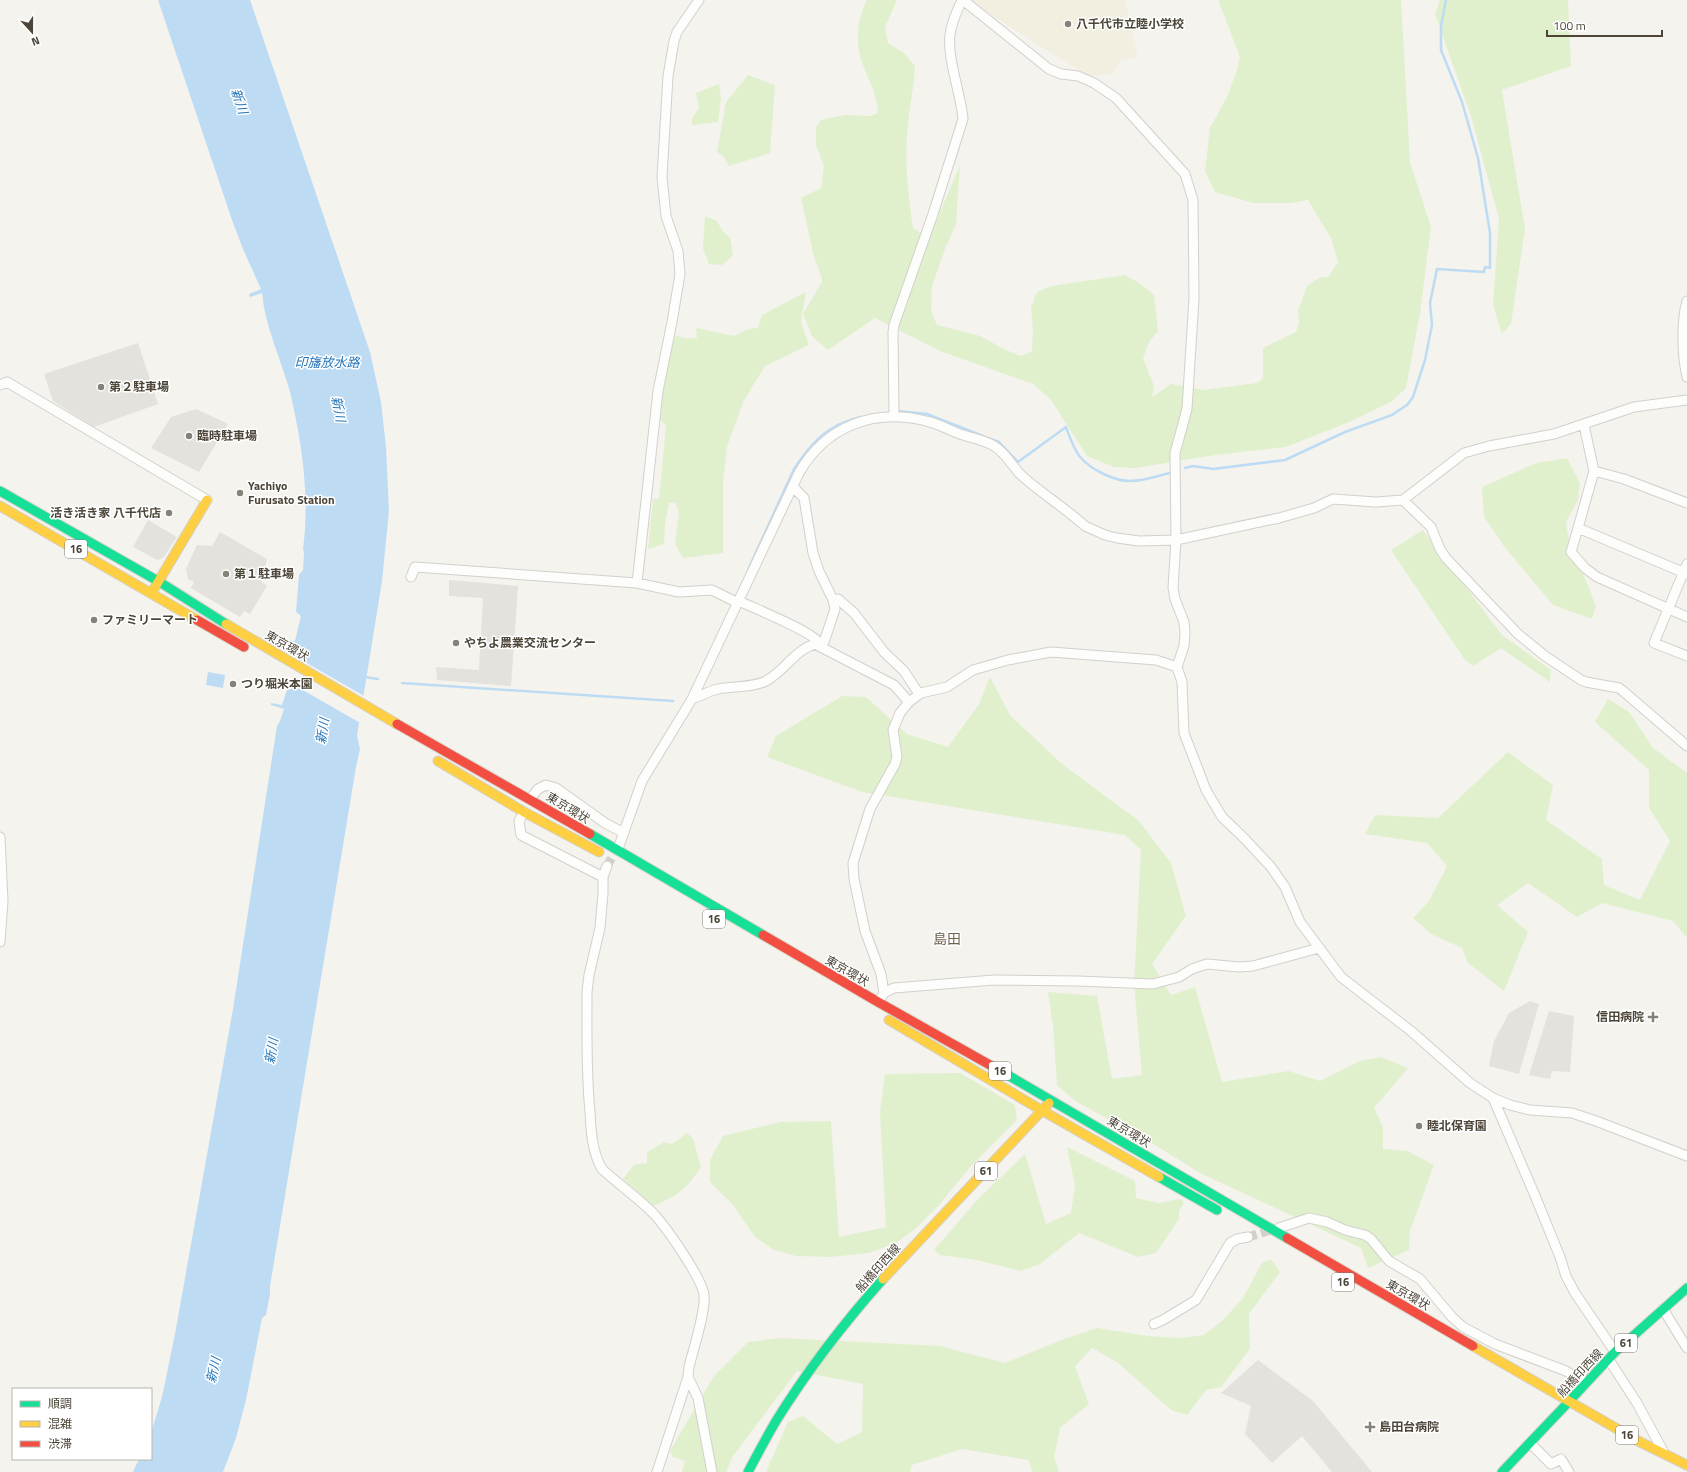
<svg xmlns="http://www.w3.org/2000/svg" width="1687" height="1472" viewBox="0 0 1687 1472" font-family="'Titillium Web','Noto Sans JP',sans-serif">
  <style>
    .education { fill: #f2eee0 }
    .green { fill: #e0f0cd }
    .parking { fill: #e3e2dd }
    .water { fill: #bddcf4 }
    .pier { fill: #f4f3ee }
    .lines { fill: none; stroke-linecap: round; stroke-linejoin: round }
    .stream { stroke: #bddcf4; stroke-width: 2.5 }
    .street-tunnel { stroke: #d2d0ca; stroke-width: 9; stroke-dasharray: 9 4.5; stroke-linecap: butt }
    .street-casing { stroke: #d2d0cb; stroke-width: 11 }
    .fast-casing { stroke: #d4d0c4; stroke-width: 11 }
    .slow-casing { stroke: #d4d0c4; stroke-width: 11 }
    .jam-casing { stroke: #d4d0c4; stroke-width: 11 }
    .street { stroke: #fdfdfc; stroke-width: 9 }
    .fast { stroke: #16e098; stroke-width: 9 }
    .slow { stroke: #ffcf43; stroke-width: 9 }
    .jam { stroke: #f24e42; stroke-width: 9 }
    .poi-dot { fill: #878278; stroke: #fff; stroke-width: 1.5 }
    .labels { text-anchor: middle; stroke-width: 3; stroke-linejoin: round; paint-order: stroke }
    .shield { fill: #fff; stroke: #827d74; stroke-width: 1 }
    .shield-label { font-size: 11px; font-weight: bold; fill: #4c4538 }
    .poi-label { font-size: 12px; font-weight: bold; fill: #4c4538; stroke: #fff; text-anchor: start }
    .street-label { font-size: 12px; fill: #4c4538; stroke: #fff }
    .water-label { font-size: 13px; font-style: italic; fill: #2676b9; stroke: #fff }
    .quarter-label { font-size: 14px; fill: #70634e; stroke: #fff }
  </style>
  <rect width="100%" height="100%" fill="#f4f3ee"/>
  <!-- education -->
  <path class="education" d="M 968,0 L 1125,0 L 1138,58 L 1122,59 L 1113,74 L 1088,76 Z"/>
  <!-- green -->
  <path class="green" d="M 867,0 L 897,0 L 885,27 L 888,43 L 904,53 L 915,66 C 914,86 910,105 908,124 C 904,159 908,194 913,228 L 929,238 L 960,165 L 956,224 L 945,249 L 932,286 L 931,311 L 937,325 L 980,336 L 1006,350 L 1021,356 L 1032,351 L 1033,330 L 1031,307 L 1037,292 L 1052,286 L 1125,275 L 1141,284 L 1154,295 L 1158,331 L 1149,342 L 1143,358 L 1154,386 L 1152,397 L 1171,384 L 1203,390 L 1257,383 L 1263,378 L 1263,348 L 1296,332 L 1299,323 L 1298,311 L 1307,286 L 1319,278 L 1328,277 L 1338,262 L 1331,238 L 1308,200 L 1290,203 L 1253,203 L 1215,192 L 1205,171 L 1210,128 L 1227,97 L 1238,67 L 1240,57 L 1218,0 L 1401,0 L 1410,162 L 1431,227 L 1420,313 L 1406,388 L 1391,402 L 1349,422 L 1286,447 L 1215,455 L 1135,468 L 1114,467 L 1087,456 L 1051,400 L 1033,384 L 940,351 L 875,318 L 828,350 L 812,336 L 803,314 L 822,282 L 821,275 L 814,257 L 801,198 L 821,188 L 824,165 L 816,146 L 816,127 L 821,120 L 845,115 L 870,116 L 878,113 C 877,88 863,73 859,51 C 856,34 859,15 867,0 Z
    M 1440,0 L 1568,0 L 1571,66 L 1502,90 L 1525,229 L 1511,324 L 1502,334 L 1493,305 L 1499,219 L 1471,116 L 1435,14 Z
    M 748,75 L 775,85 L 770,153 L 729,166 L 723,156 L 717,152 L 726,102 Z
    M 719,84 L 721,98 L 718,122 L 692,125 L 692,118 L 699,108 L 696,93 Z
    M 705,216 L 717,221 L 722,230 L 730,238 L 733,255 L 722,265 L 709,264 L 703,249 Z
    M 806,292 L 801,322 L 809,345 L 765,366 L 743,402 L 727,447 L 723,482 L 723,553 L 683,558 L 675,544 L 679,512 L 675,502 L 669,503 L 665,524 L 664,544 L 648,549 L 653,499 L 659,499 L 666,425 L 659,420 L 666,366 L 673,335 L 684,338 L 697,338 L 696,328 L 734,336 L 748,329 L 758,328 L 762,315 Z
    M 1567,458 L 1580,483 L 1578,500 L 1566,522 L 1568,536 L 1596,606 L 1592,619 L 1553,605 L 1503,545 L 1484,517 L 1482,487 L 1536,463 Z
    M 1423,530 L 1502,635 L 1551,670 L 1550,682 L 1501,648 L 1473,666 L 1465,660 L 1391,550 Z
    M 990,677 L 1010,715 L 1062,764 L 1139,821 L 1171,863 L 1186,916 L 1152,964 L 1171,995 L 1195,987 L 1222,1082 L 1289,1071 L 1320,1081 L 1360,1061 L 1381,1057 L 1408,1068 L 1374,1108 L 1383,1127 L 1383,1149 L 1407,1151 L 1434,1165 L 1410,1231 L 1409,1250 L 1368,1268 L 1361,1248 L 1200,1173 L 1147,1140 L 1075,1101 L 1057,1085 L 1053,1026 L 1048,992 L 1097,996 L 1112,1079 L 1142,1075 L 1134,984 L 1141,850 L 1125,835 L 862,792 L 767,757 L 776,736 L 842,696 L 866,697 L 907,734 L 948,747 L 979,704 Z
    M 1608,699 L 1629,712 L 1653,748 L 1687,773 L 1687,938 L 1673,921 L 1602,903 L 1577,917 L 1528,883 L 1497,905 L 1528,932 L 1504,991 L 1468,963 L 1462,948 L 1431,934 L 1413,918 L 1429,901 L 1447,866 L 1427,843 L 1365,834 L 1375,815 L 1438,818 L 1508,752 L 1553,785 L 1546,820 L 1602,859 L 1604,885 L 1640,900 L 1670,841 L 1649,808 L 1649,770 L 1595,722 Z
    M 960,1073 L 1015,1105 L 1017,1120 L 971,1166 L 939,1205 L 915,1229 L 896,1243 L 869,1253 L 831,1257 L 796,1256 L 774,1250 L 755,1237 L 733,1205 L 710,1182 L 710,1160 L 723,1136 L 781,1122 L 831,1121 L 839,1237 L 886,1227 L 880,1112 L 885,1074 Z
    M 687,1133 L 693,1139 L 701,1167 C 686,1190 678,1195 654,1206 L 623,1179 L 634,1165 L 647,1163 L 647,1152 L 664,1142 L 672,1144 Z
    M 1067,1147 L 1135,1181 L 1136,1198 L 1158,1203 L 1180,1199 L 1184,1202 L 1179,1211 L 1179,1219 L 1156,1253 L 1138,1257 L 1079,1233 L 1040,1264 L 1021,1271 L 976,1260 L 940,1255 L 934,1250 L 979,1198 L 1025,1154 L 1046,1224 L 1071,1213 L 1075,1186 Z
    M 1271,1259 L 1280,1272 L 1249,1314 L 1250,1349 L 1221,1387 L 1206,1390 L 1187,1415 L 1171,1410 L 1117,1362 L 1092,1348 L 1075,1366 L 1089,1404 L 1060,1428 L 1054,1457 L 1059,1472 L 1033,1472 L 1028,1460 L 962,1449 L 912,1465 L 910,1472 L 766,1472 L 788,1422 L 803,1416 L 837,1444 L 862,1432 L 863,1384 L 797,1371 L 733,1456 L 726,1472 L 682,1472 L 685,1461 L 673,1457 L 670,1451 L 714,1376 L 748,1342 L 780,1338 L 940,1346 L 1005,1363 L 1064,1339 L 1097,1328 L 1148,1336 L 1179,1338 L 1204,1335 L 1223,1320 L 1243,1298 L 1262,1263 Z"/>
  <!-- parking -->
  <path class="parking" d="M 138,343 L 158,404 L 94,427 L 53,401 L 44,374 Z
    M 196,409 L 228,424 L 199,472 L 151,448 L 171,417 Z
    M 148,520 L 177,537 L 163,558 L 157,560 L 133,547 Z
    M 220,532 L 267,559 L 262,582 L 267,586 L 250,614 L 244,611 L 240,617 L 191,588 L 194,582 L 188,579 L 186,569 L 197,545 L 212,546 Z
    M 449,580 L 518,586 L 511,686 L 437,680 L 436,667 L 479,670 L 483,598 L 449,596 Z
    M 1530,1001 L 1539,1004 L 1519,1074 L 1489,1066 L 1494,1041 L 1509,1013 Z
    M 1549,1011 L 1574,1016 L 1570,1072 L 1552,1071 L 1550,1079 L 1529,1075 Z
    M 1258,1360 L 1313,1401 L 1372,1472 L 1332,1472 L 1302,1436 L 1272,1463 L 1245,1434 L 1251,1406 L 1221,1393 Z"/>
  <!-- water -->
  <path class="water" d="M 158,0 L 250,0 L 370,352 L 381,402 L 386,447 L 389,511 L 382,581 L 357,736 L 360,749 L 356,767 L 270,1286 L 270,1294 L 266,1315 L 262,1318 L 246,1400 L 236,1438 L 223,1472 L 133,1472 L 139,1459 L 151,1459 L 151,1433 L 162,1397 L 175,1334 L 233,1009 L 277,726 L 280,721 L 284,709 L 271,705 L 271,703 L 282,705 L 287,690 L 295,644 L 278,639 L 295,641 L 301,616 L 296,612 L 299,575 L 303,570 L 304,553 L 303,549 C 310,498 302,442 290,392 C 281,359 265,327 262,293 L 250,297 L 249,294 L 261,289 L 243,249 L 232,220 Z
    M 208,672 L 225,675 L 223,688 L 206,685 Z"/>
  <!-- pier -->
  <path class="pier" d="M 291,654 L 366,697 L 362,724 L 287,681 Z"/>
  <g class="lines">
    <!-- stream -->
    <path class="stream" d="M 898,411 L 927,414 L 983,436
      M 988,438 L 999,442 L 1018,462 L 1066,427 C 1070,437 1073,449 1081,458 C 1092,470 1114,481 1130,481 C 1144,481 1157,476 1170,473
      M 1185,468 L 1193,466 L 1213,469 L 1285,460 L 1345,432 L 1392,415 L 1407,405 L 1413,397 L 1425,360 L 1432,325 L 1430,303 L 1437,269 L 1484,272 L 1485,267 L 1490,268 L 1490,233 L 1478,158 L 1462,102 L 1441,50 L 1441,26 L 1446,0
      M 748,570 L 794,469 C 805,453 818,435 836,426 C 843,422 852,420 860,417
      M 365,677 L 378,679
      M 402,683 L 673,701"/>
    <!-- street-tunnel -->
    <path class="street-tunnel" d="M 607,866 L 618,847
      M 1248,1237 L 1274,1229"/>
    <!-- street casing -->
    <g class="street-casing">
      <path id="street" d="M 963,0 L 1049,69 L 1061,74 L 1078,76 L 1094,83 L 1116,98 L 1185,174 L 1193,200 L 1194,298 L 1187,409 L 1175,453 L 1176,540 L 1173,588 L 1175,599 L 1184,622 L 1185,633 L 1184,646 L 1177,667 L 1182,682 L 1184,733 L 1206,790 L 1222,817 L 1244,838 L 1271,867 L 1285,887 L 1300,922 L 1341,977 L 1411,1031 L 1470,1083 L 1493,1098 L 1510,1105 L 1530,1110 L 1572,1113 L 1596,1121 L 1687,1156
        M 1687,301 C 1681,322 1682,355 1687,377
        M 0,385 L 7,382 L 207,500
        M 894,416 L 893,332 L 894,325 L 933,214 L 963,119 C 961,94 947,59 950,35 C 951,23 957,11 962,0
        M 1584,425 L 1594,471 L 1578,528 L 1687,574
        M 1594,471 L 1624,479 L 1687,503
        M 1403,500 L 1431,527 L 1440,549 L 1446,558 L 1518,634 L 1545,656 L 1581,680 L 1586,682 L 1619,688 L 1623,691 L 1687,746
        M 1578,528 L 1571,552 L 1585,568 L 1597,577 L 1687,617
        M 1687,564 L 1654,643 L 1687,656
        M 411,577 L 415,567 L 637,583 L 679,592 L 712,590 L 738,603
        M 637,583 L 658,391 L 672,322 L 680,274 L 678,251 L 666,216 L 662,177 L 668,76 L 674,41 L 677,32 L 699,0
        M 833,600 L 838,599 L 854,613 L 884,652 L 904,671 L 919,694
        M 739,601 C 753,608 814,632 819,643
        M 815,644 L 894,685 L 909,702
        M 692,699 C 701,696 709,691 718,689 C 733,686 752,688 766,681 C 789,668 795,646 824,642 L 835,609 L 833,600 L 819,571 L 813,553 L 804,498 L 793,487
        M 530,799 L 538,789 L 546,785 L 556,788 L 605,823 L 624,833
        M 524,812 L 519,821 L 521,835 L 603,877
        M 0,837 L 3,901 L 0,942
        M 619,846 L 642,781 L 692,699 L 799,473 C 826,426 874,408 926,421 C 937,423 949,430 960,434 C 971,438 985,440 994,446 C 1005,452 1012,466 1021,475 C 1041,493 1065,508 1085,526 L 1105,535 L 1117,538 L 1139,541 L 1176,540 L 1279,518 L 1314,508 L 1333,499 L 1376,502 L 1403,500 L 1464,453 L 1489,446 L 1554,434 L 1634,407 L 1687,400
        M 607,866 L 603,877 L 603,893 L 600,928 L 589,975 L 587,992 C 587,1032 586,1072 590,1112 C 591,1131 592,1152 602,1169 C 618,1184 637,1197 653,1213 C 666,1227 702,1278 704,1295 C 706,1311 693,1350 689,1367 L 688,1377 L 657,1472
        M 884,993 L 881,974 L 865,931 L 854,879 L 853,863 L 870,809 L 895,764 L 897,757 L 893,730 L 900,713 L 909,702 L 921,693 L 947,687 L 973,670 L 1008,660 L 1051,652 L 1156,660 L 1177,667
        M 881,998 L 884,993 L 894,988 L 994,980 L 1078,981 L 1153,984 L 1179,977 L 1192,969 L 1207,964 L 1239,967 L 1253,966 L 1319,948
        M 1493,1098 L 1536,1198 L 1560,1257 L 1566,1276 L 1575,1293 L 1615,1352
        M 1279,1228 L 1309,1218 L 1327,1222 L 1345,1230 L 1365,1235 L 1371,1239 L 1389,1261 L 1420,1279 L 1452,1317 L 1463,1327 L 1495,1344 L 1566,1371 L 1586,1383
        M 1663,1309 L 1687,1348
        M 1154,1324 L 1163,1320 L 1196,1300 L 1230,1243 L 1237,1239 L 1248,1237
        M 1609,1360 L 1637,1403 L 1663,1451
        M 688,1377 L 698,1398 L 712,1472
        M 1530,1443 L 1551,1464 L 1561,1459 L 1569,1472"/>
    </g>
    <!-- fast casing -->
    <g class="fast-casing">
      <path id="fast" d="M 0,491 L 158,581 L 226,624
        M 590,834 L 763,935
        M 1006,1074 L 1287,1238
        M 1159,1177 L 1217,1210
        M 1561,1410 L 1615,1352 L 1687,1288
        M 748,1472 C 757,1455 766,1438 776,1421 C 807,1371 844,1323 883,1279
        M 1502,1472 L 1561,1410"/>
    </g>
    <!-- slow casing -->
    <g class="slow-casing">
      <path id="slow" d="M 0,506 L 197,620
        M 154,589 L 207,500
        M 226,624 L 397,724
        M 438,761 L 524,812 L 599,852
        M 889,1020 L 1043,1111 L 1159,1177
        M 883,1279 L 1049,1103
        M 1473,1346 L 1640,1442 L 1687,1465"/>
    </g>
    <!-- jam casing -->
    <g class="jam-casing">
      <path id="jam" d="M 197,620 L 244,647
        M 397,724 L 590,834
        M 763,935 L 878,1002 L 1006,1074
        M 1287,1238 L 1473,1346"/>
    </g>
    <!-- street -->
    <use href="#street" class="street"/>
    <!-- fast -->
    <use href="#fast" class="fast"/>
    <!-- slow -->
    <use href="#slow" class="slow"/>
    <!-- jam -->
    <use href="#jam" class="jam"/>
  </g>
  <!-- markers -->
  <g class="poi-dot">
    <circle cx="1068" cy="24" r="4"/>
    <circle cx="101" cy="387" r="4"/>
    <circle cx="189" cy="436" r="4"/>
    <circle cx="240" cy="493" r="4"/>
    <circle cx="169" cy="513" r="4"/>
    <circle cx="226" cy="574" r="4"/>
    <circle cx="94" cy="620" r="4"/>
    <circle cx="456" cy="643" r="4"/>
    <circle cx="233" cy="684" r="4"/>
    <path d="M1651 1011h4v4h4v4h-4v4h-4v-4h-4v-4h4z"/>
    <circle cx="1419" cy="1126" r="4"/>
    <path d="M1368 1421h4v4h4v4h-4v4h-4v-4h-4v-4h4z"/>
  </g>
  <g class="labels">
    <!-- shield labels -->
    <g class="shield">
      <rect x="65" y="540" width="22" height="18" rx="3"/>
      <rect x="703" y="910" width="22" height="18" rx="3"/>
      <rect x="989" y="1062" width="22" height="18" rx="3"/>
      <rect x="975" y="1162" width="22" height="18" rx="3"/>
      <rect x="1332" y="1273" width="22" height="18" rx="3"/>
      <rect x="1615" y="1334" width="22" height="18" rx="3"/>
      <rect x="1616" y="1426" width="22" height="18" rx="3"/>
    </g>
    <g class="shield-label">
      <text x="76" y="553">16</text>
      <text x="714" y="923">16</text>
      <text x="1000" y="1075">16</text>
      <text x="986" y="1175">61</text>
      <text x="1343" y="1286">16</text>
      <text x="1626" y="1347">61</text>
      <text x="1627" y="1439">16</text>
    </g>
    <!-- poi labels -->
    <g class="poi-label">
      <text x="1076" y="28">八千代市立睦小学校</text>
      <text x="109" y="391">第２駐車場</text>
      <text x="197" y="440">臨時駐車場</text>
      <text x="248" y="490">Yachiyo<tspan x="248" dy="14">Furusato Station</tspan></text>
      <text x="161" y="517" text-anchor="end">活き活き家 八千代店</text>
      <text x="234" y="578">第１駐車場</text>
      <text x="102" y="624">ファミリーマート</text>
      <text x="464" y="647">やちよ農業交流センター</text>
      <text x="241" y="688">つり堀米本園</text>
      <text x="1644" y="1021" text-anchor="end">信田病院</text>
      <text x="1427" y="1130">睦北保育園</text>
      <text x="1379" y="1431">島田台病院</text>
    </g>
    <!-- street labels -->
    <g class="street-label">
      <text transform="translate(287 646) rotate(30)" y="4">東京環状</text>
      <text transform="translate(568 808) rotate(31)" y="4">東京環状</text>
      <text transform="translate(847 971) rotate(30)" y="4">東京環状</text>
      <text transform="translate(1129 1132) rotate(31)" y="4">東京環状</text>
      <text transform="translate(878 1268) rotate(-48)" y="4">船橋印西線</text>
      <text transform="translate(1408 1295) rotate(30)" y="4">東京環状</text>
      <text transform="translate(1580 1373) rotate(-47)" y="4">船橋印西線</text>
    </g>
    <!-- water labels -->
    <g class="water-label">
      <text transform="translate(240 101) rotate(71)" y="5">新川</text>
      <text x="327" y="367">印旛放水路</text>
      <text transform="translate(339 409) rotate(78)" y="5">新川</text>
      <text transform="translate(322 731) rotate(-81)" y="5">新川</text>
      <text transform="translate(271 1051) rotate(-81)" y="5">新川</text>
      <text transform="translate(213 1370) rotate(-77)" y="5">新川</text>
    </g>
    <!-- quarter labels -->
    <g class="quarter-label">
      <text x="947" y="944">島田</text>
    </g>
  </g>
  <!-- legend -->
  <rect x="12" y="1388" width="140" height="72" fill="#ffffff" stroke="#b7b5af"/>
  <rect x="20" y="1401" width="20" height="6" fill="#16e098" stroke="#b7b5af"/>
  <text x="48" y="1408" font-size="12" fill="#4c4538">順調</text>
  <rect x="20" y="1421" width="20" height="6" fill="#ffcf43" stroke="#b7b5af"/>
  <text x="48" y="1428" font-size="12" fill="#4c4538">混雑</text>
  <rect x="20" y="1441" width="20" height="6" fill="#f24e42" stroke="#b7b5af"/>
  <text x="48" y="1448" font-size="12" fill="#4c4538">渋滞</text>
  <!-- north arrow -->
  <g transform="translate(32 32) rotate(159)" stroke="#ffffff" stroke-width="3" paint-order="stroke">
  <path d="M0-3L7 15L0 10L-7 15Z" fill="#4c4538"/>
  <text y="-6" font-size="11" font-weight="bold" text-anchor="middle" fill="#4c4538">N</text>
  </g>
  <!-- scale -->
  <path d="M1547 30v6h115v-6" fill="none" stroke="#4c4538" stroke-width="2"/>
  <text x="1553" y="30" font-size="12" fill="#4c4538" stroke="#ffffff" stroke-width="3" paint-order="stroke">100 m</text>
</svg>
